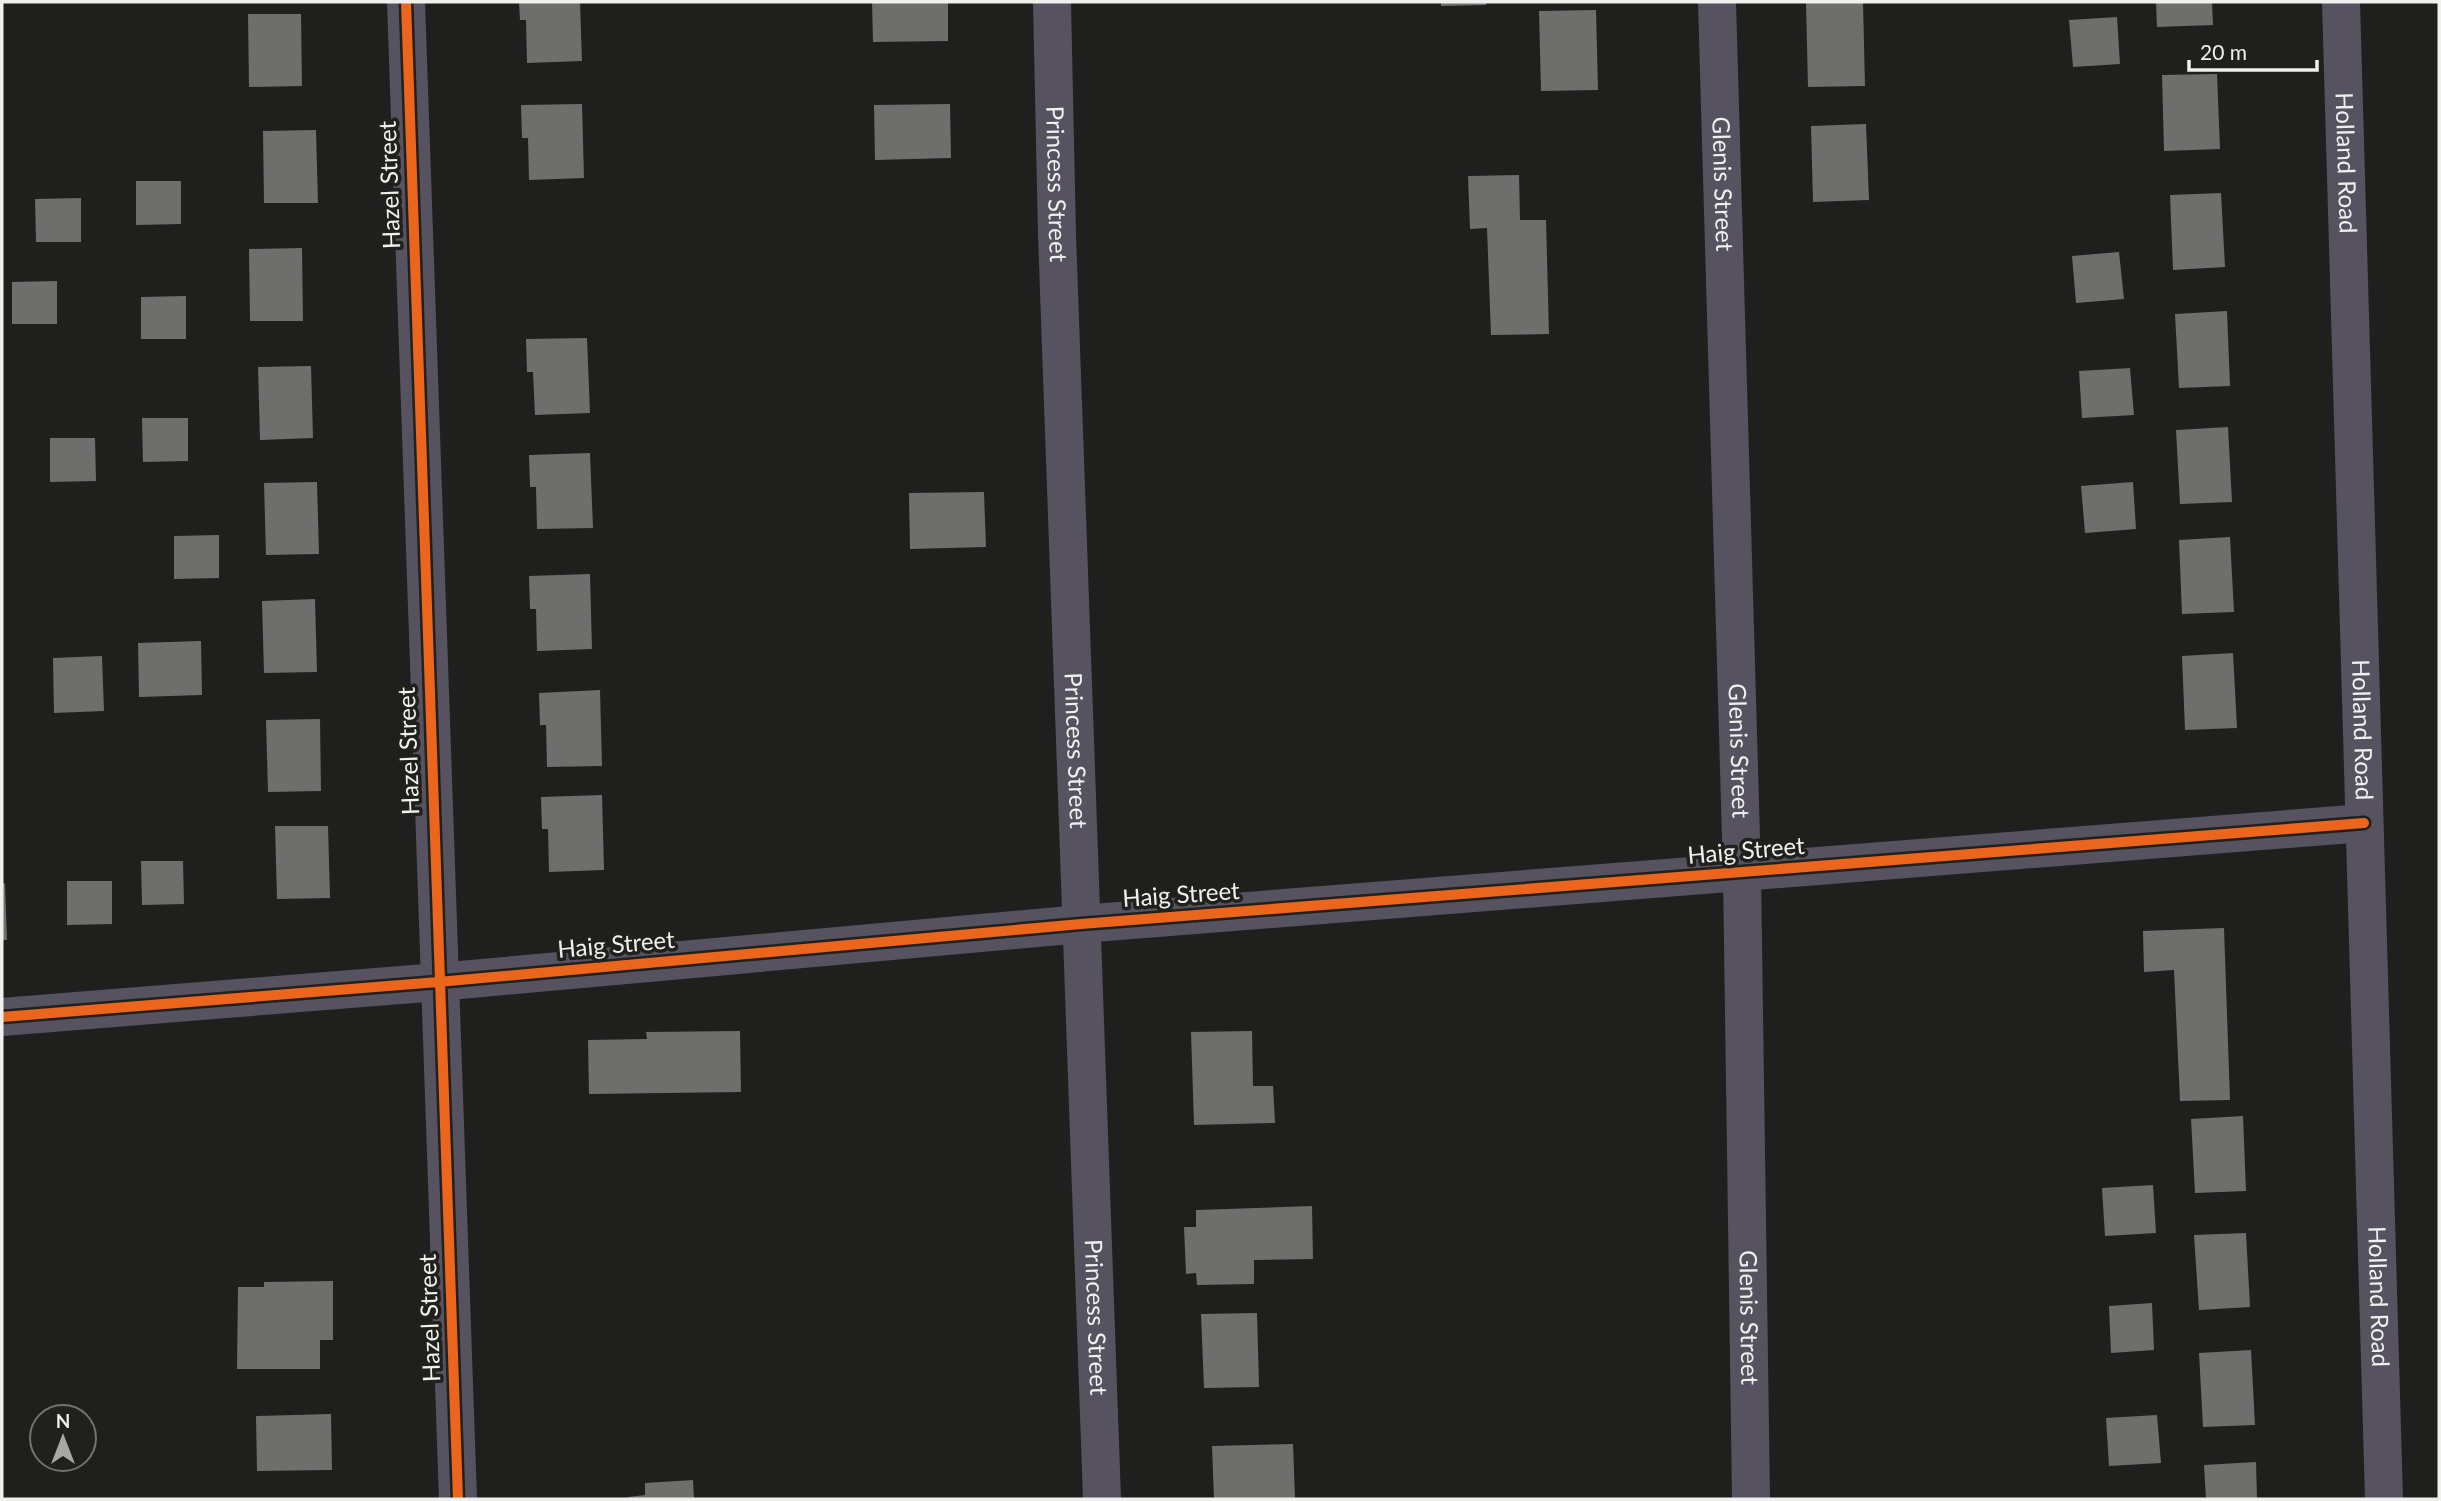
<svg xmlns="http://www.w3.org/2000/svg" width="2441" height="1501" viewBox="0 0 2441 1501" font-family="Lato,sans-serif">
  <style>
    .building { fill: #6e6e6c }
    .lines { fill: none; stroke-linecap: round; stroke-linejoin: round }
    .street { stroke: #575260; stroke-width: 38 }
    .cycleway-casing { stroke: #20201d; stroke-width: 15 }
    .cycleway { stroke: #eb651d; stroke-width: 10 }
    .labels { text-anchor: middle; stroke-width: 7; stroke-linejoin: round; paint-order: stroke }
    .street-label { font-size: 24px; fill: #f0f0ee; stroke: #20201d }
  </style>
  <rect width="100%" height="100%" fill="#1f1f1e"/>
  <!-- building -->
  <path class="building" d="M 519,2 L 580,2 L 582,61 L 527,63 L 526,20 L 520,20 Z
    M 872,2 L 948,2 L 948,41 L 873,42 Z
    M 1441,2 L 1486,2 L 1486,5 L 1441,6 Z
    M 1806,2 L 1863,2 L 1865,86 L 1808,87 Z
    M 2156,2 L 2212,2 L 2213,25 L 2157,27 Z
    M 1596,10 L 1598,90 L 1541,91 L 1539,11 Z
    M 248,14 L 301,14 L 302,86 L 249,87 Z
    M 2117,17 L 2120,64 L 2073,67 L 2069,20 Z
    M 2217,74 L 2220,149 L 2164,151 L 2162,75 Z
    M 582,104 L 584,178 L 529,180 L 528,138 L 522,138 L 521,105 Z
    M 950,104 L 951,158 L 875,160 L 874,105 Z
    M 1866,124 L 1869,200 L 1813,202 L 1811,126 Z
    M 316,130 L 318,203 L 264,203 L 263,131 Z
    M 1519,175 L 1520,220 L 1546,220 L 1549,334 L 1491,335 L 1487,228 L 1470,229 L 1468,176 Z
    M 136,181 L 181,181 L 181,224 L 136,225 Z
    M 2221,193 L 2225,267 L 2173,270 L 2170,195 Z
    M 81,198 L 81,242 L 36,242 L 35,199 Z
    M 302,248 L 303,321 L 250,321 L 249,249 Z
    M 2119,252 L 2124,299 L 2076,303 L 2072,256 Z
    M 57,281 L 57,324 L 12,324 L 12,282 Z
    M 186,296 L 186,339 L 141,339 L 141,297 Z
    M 2227,311 L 2230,386 L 2179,388 L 2175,314 Z
    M 587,338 L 590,413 L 535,415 L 533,372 L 527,372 L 526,339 Z
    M 311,366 L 313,438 L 260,440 L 258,367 Z
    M 2130,368 L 2134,415 L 2082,418 L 2079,371 Z
    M 142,418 L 188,418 L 188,461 L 143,462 Z
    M 2228,427 L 2232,502 L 2180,504 L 2176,430 Z
    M 50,438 L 95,438 L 96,481 L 50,482 Z
    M 590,453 L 593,528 L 537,529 L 536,487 L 530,487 L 529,455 Z
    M 317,482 L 319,554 L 266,555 L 264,483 Z
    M 2133,482 L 2136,529 L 2085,533 L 2081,486 Z
    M 984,492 L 986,547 L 910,549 L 909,493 Z
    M 219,535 L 219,578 L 174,579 L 174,536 Z
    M 2230,537 L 2234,612 L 2182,614 L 2179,540 Z
    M 590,574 L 592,649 L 537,651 L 536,609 L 530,609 L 529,576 Z
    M 315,599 L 317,672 L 264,673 L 262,601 Z
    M 201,641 L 202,695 L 139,697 L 138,643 Z
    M 2233,653 L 2237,728 L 2185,730 L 2182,656 Z
    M 102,656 L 104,711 L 54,713 L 53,658 Z
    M 600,690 L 602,766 L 547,767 L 546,725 L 540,725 L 539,693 Z
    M 320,719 L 321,791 L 268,792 L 266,720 Z
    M 602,795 L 604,870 L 549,872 L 548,829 L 542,829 L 541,797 Z
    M 275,826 L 328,826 L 330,898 L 277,899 Z
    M 141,861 L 183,861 L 184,904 L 142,905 Z
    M 67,881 L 112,881 L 112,924 L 67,925 Z
    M 5,883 L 7,940 L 2,940 L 2,884 Z
    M 2224,928 L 2230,1100 L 2180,1101 L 2174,970 L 2144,972 L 2143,931 Z
    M 740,1031 L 741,1092 L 589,1094 L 588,1040 L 647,1039 L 646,1032 Z
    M 1252,1031 L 1253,1086 L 1273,1086 L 1275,1123 L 1194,1125 L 1191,1032 Z
    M 2243,1116 L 2246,1191 L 2195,1193 L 2191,1119 Z
    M 2153,1185 L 2156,1233 L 2105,1236 L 2102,1188 Z
    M 1312,1206 L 1313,1259 L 1254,1260 L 1254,1284 L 1197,1285 L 1196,1273 L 1186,1274 L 1184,1227 L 1196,1227 L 1196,1210 Z
    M 2246,1233 L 2250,1307 L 2199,1310 L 2194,1235 Z
    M 333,1281 L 333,1340 L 320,1340 L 320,1369 L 237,1369 L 238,1287 L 264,1287 L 264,1282 Z
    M 2152,1303 L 2154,1350 L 2111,1353 L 2109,1306 Z
    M 1257,1313 L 1259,1387 L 1204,1388 L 1201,1314 Z
    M 2251,1350 L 2255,1425 L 2203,1427 L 2199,1353 Z
    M 331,1414 L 332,1470 L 257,1471 L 256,1416 Z
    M 2157,1415 L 2161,1463 L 2109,1466 L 2106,1418 Z
    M 1293,1444 L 1295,1498 L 1214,1499 L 1212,1446 Z
    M 2256,1462 L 2257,1499 L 2206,1499 L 2204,1465 Z
    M 693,1480 L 694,1499 L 628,1499 L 628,1497 L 645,1495 L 645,1483 Z"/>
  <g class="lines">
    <!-- street -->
    <g class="street">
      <path d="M 406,2 L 458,1499"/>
      <path id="s1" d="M 1052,2 L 1057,235 L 1102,1499"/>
      <path id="s2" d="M 1717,2 L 1742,873 L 1751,1499"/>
      <path id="s3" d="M 2341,2 L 2384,1499"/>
      <path d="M 2,1017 L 438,982 L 1081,924 L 2364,823"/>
    </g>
    <!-- cycleway casing -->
    <g class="cycleway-casing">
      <path id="cycleway" d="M 406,2 L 458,1499
        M 2,1017 L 438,982 L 1081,924 L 2364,823"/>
    </g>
    <!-- cycleway -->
    <use href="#cycleway" class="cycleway"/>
  </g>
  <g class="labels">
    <!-- street labels -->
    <g class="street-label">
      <text dy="8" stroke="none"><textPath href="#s3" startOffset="161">Holland Road</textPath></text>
      <text dy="8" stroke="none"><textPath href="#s1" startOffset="182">Princess Street</textPath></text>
      <text dy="8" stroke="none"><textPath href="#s2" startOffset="182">Glenis Street</textPath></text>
      <text transform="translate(390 185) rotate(-92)" y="8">Hazel Street</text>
      <text dy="8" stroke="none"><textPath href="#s3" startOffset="728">Holland Road</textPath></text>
      <text dy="8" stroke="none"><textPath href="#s2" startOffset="749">Glenis Street</textPath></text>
      <text transform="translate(409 751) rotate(-92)" y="8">Hazel Street</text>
      <text dy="8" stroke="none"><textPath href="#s1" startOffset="749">Princess Street</textPath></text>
      <text transform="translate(1746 851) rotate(-5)" y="8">Haig Street</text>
      <text transform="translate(1181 895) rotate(-4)" y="8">Haig Street</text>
      <text transform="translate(616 945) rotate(-5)" y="8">Haig Street</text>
      <text dy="8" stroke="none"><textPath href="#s3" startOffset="1295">Holland Road</textPath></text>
      <text dy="8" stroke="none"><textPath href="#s1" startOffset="1316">Princess Street</textPath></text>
      <text dy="8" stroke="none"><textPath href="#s2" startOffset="1316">Glenis Street</textPath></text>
      <text transform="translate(430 1318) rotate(-92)" y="8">Hazel Street</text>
    </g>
  </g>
  <!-- border -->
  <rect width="2441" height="1501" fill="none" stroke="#f0f0ee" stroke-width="7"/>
  <!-- north arrow -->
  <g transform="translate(63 1438)"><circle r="33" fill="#20201d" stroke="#737371" stroke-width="2"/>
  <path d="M0-5L12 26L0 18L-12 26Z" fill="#a7a7a5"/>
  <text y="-10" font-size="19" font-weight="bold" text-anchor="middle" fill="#f0f0ee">N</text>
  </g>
  <!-- scale -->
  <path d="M2189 60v10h128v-10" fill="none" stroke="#f0f0ee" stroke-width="3.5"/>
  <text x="2200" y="60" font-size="21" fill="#f0f0ee" stroke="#20201d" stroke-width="5" paint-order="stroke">20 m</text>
</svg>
